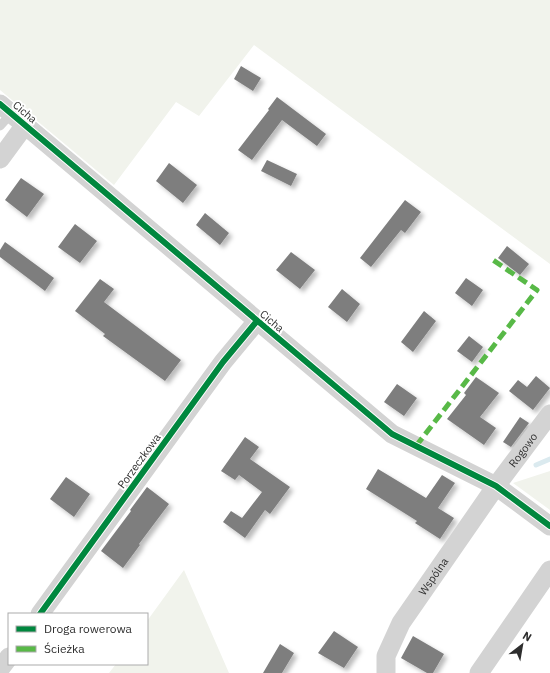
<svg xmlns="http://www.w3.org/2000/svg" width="550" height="673" viewBox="0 0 550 673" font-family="'IBM Plex Sans',sans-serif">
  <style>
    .green { fill: #f1f3ec }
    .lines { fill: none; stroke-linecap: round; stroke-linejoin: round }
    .stream { stroke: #dbeaef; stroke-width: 5 }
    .building { fill: #7e7e7e; filter: url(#shadow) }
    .service { stroke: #d3d3d3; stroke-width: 9 }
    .minor { stroke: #d3d3d3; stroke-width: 19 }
    .quiet { stroke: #58b947; stroke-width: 5; stroke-dasharray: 10 5; stroke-linecap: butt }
    .cycleway-casing { stroke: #fff; stroke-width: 8 }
    .cycleway { stroke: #00873e; stroke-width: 6 }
    .labels { text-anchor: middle; stroke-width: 4; stroke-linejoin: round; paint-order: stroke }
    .street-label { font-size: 11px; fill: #2e2e2e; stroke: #fff }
  </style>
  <defs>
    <filter id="shadow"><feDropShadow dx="3.5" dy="3.5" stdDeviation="2" flood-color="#0004"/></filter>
  </defs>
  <rect width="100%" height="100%" fill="#fff"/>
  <!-- green -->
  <path class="green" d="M 0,0 L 550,0 L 550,264 L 254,45 L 199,116 L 176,102 L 114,185 L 0,90 Z
    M 550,471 L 550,510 L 513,483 Z
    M 184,570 L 229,673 L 109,673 L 116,664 L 147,664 L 147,621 Z"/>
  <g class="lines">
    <!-- stream -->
    <path class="stream" d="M 536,465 L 550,459"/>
  </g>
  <!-- building -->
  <path class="building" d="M 241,66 L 261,78 L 253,91 L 234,79 Z
    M 277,97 L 326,134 L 317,146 L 282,120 L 252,160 L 238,150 L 269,110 L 268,109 Z
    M 267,160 L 297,174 L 291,186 L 261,171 Z
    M 169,163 L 197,185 L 183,203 L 156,181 Z
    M 21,178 L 44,194 L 27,217 L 5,200 Z
    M 405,200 L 421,212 L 405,233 L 401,230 L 371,267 L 360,258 Z
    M 205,213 L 229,233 L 220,245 L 196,225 Z
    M 75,224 L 97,241 L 80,263 L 58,247 Z
    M 5,242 L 54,278 L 45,291 L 0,257 L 0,250 Z
    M 507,246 L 529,264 L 520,275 L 498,258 Z
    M 291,252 L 315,270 L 300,289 L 276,270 Z
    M 466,278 L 483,290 L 472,306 L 455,293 Z
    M 100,279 L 114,289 L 104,302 L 181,360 L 165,381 L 103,336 L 105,334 L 75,311 Z
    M 342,289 L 360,304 L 347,322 L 328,307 Z
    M 424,311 L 436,321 L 413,352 L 401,342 Z
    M 469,336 L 483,347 L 472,362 L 457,351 Z
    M 536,376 L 550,388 L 533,410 L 509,391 L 518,380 L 527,387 Z
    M 476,377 L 499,393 L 480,417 L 496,428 L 484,445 L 447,419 L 466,395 L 464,393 Z
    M 397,384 L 417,398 L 404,416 L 384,402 Z
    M 520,417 L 529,423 L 511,447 L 503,442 Z
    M 245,437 L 259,447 L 250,459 L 290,487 L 270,514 L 265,510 L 245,538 L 223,522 L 231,511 L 242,518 L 262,492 L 239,475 L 235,480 L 221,471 Z
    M 378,469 L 426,498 L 442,475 L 455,483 L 438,508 L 454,518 L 440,539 L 415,523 L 417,521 L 366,489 Z
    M 66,477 L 90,494 L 74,517 L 50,499 Z
    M 147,487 L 169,504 L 139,544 L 140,545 L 123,568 L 101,551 L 131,511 L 130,510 Z
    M 334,631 L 358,647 L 344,668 L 318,653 Z
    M 413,636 L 444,654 L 433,673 L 427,673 L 401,658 Z
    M 280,644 L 294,653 L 282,673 L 263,673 Z"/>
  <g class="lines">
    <!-- service -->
    <path class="service" d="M 0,126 L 11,114"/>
    <!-- minor -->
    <g class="minor">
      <path d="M 0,104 L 392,434 L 496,486 L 550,526"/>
      <path d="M 0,159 L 25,125"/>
      <path d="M 40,614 L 223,362 L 257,321"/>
      <path d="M 0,669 L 9,657"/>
      <path id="s1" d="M 386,673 L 386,656 L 401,623 L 496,486 L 550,414"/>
      <path d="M 479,673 L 550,570"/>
    </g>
    <!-- quiet -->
    <path class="quiet" d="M 416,446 L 537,290 L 490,258"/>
    <!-- cycleway casing -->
    <g class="cycleway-casing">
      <path id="cycleway" d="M 0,104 L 392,434 L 496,486 L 550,526
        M 40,614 L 223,362 L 257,321"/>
    </g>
    <!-- cycleway -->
    <use href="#cycleway" class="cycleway"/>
  </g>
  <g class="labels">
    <!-- street labels -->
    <g class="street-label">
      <text transform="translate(25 112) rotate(40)" y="4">Cicha</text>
      <text transform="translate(272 321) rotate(40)" y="4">Cicha</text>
      <text dy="4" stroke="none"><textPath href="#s1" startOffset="265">Rogowo</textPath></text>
      <text transform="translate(139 461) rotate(-54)" y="4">Porzeczkowa</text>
      <text dy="4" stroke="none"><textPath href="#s1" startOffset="110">Wspólna</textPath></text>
    </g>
  </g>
  <!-- legend -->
  <rect x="8" y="613" width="140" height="52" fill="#ffffff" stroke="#ababab"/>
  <rect x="16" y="626" width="20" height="6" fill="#00873e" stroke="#ababab"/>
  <text x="44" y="633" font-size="12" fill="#2e2e2e">Droga rowerowa</text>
  <rect x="16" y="646" width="20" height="6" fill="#58b947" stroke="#ababab"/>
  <text x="44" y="653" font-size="12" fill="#2e2e2e">Ścieżka</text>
  <!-- north arrow -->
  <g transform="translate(522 645) rotate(31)" stroke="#ffffff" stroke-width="3" paint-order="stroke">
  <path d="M0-3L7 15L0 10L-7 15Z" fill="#2e2e2e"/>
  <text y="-6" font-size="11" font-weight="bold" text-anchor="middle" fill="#2e2e2e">N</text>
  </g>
</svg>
